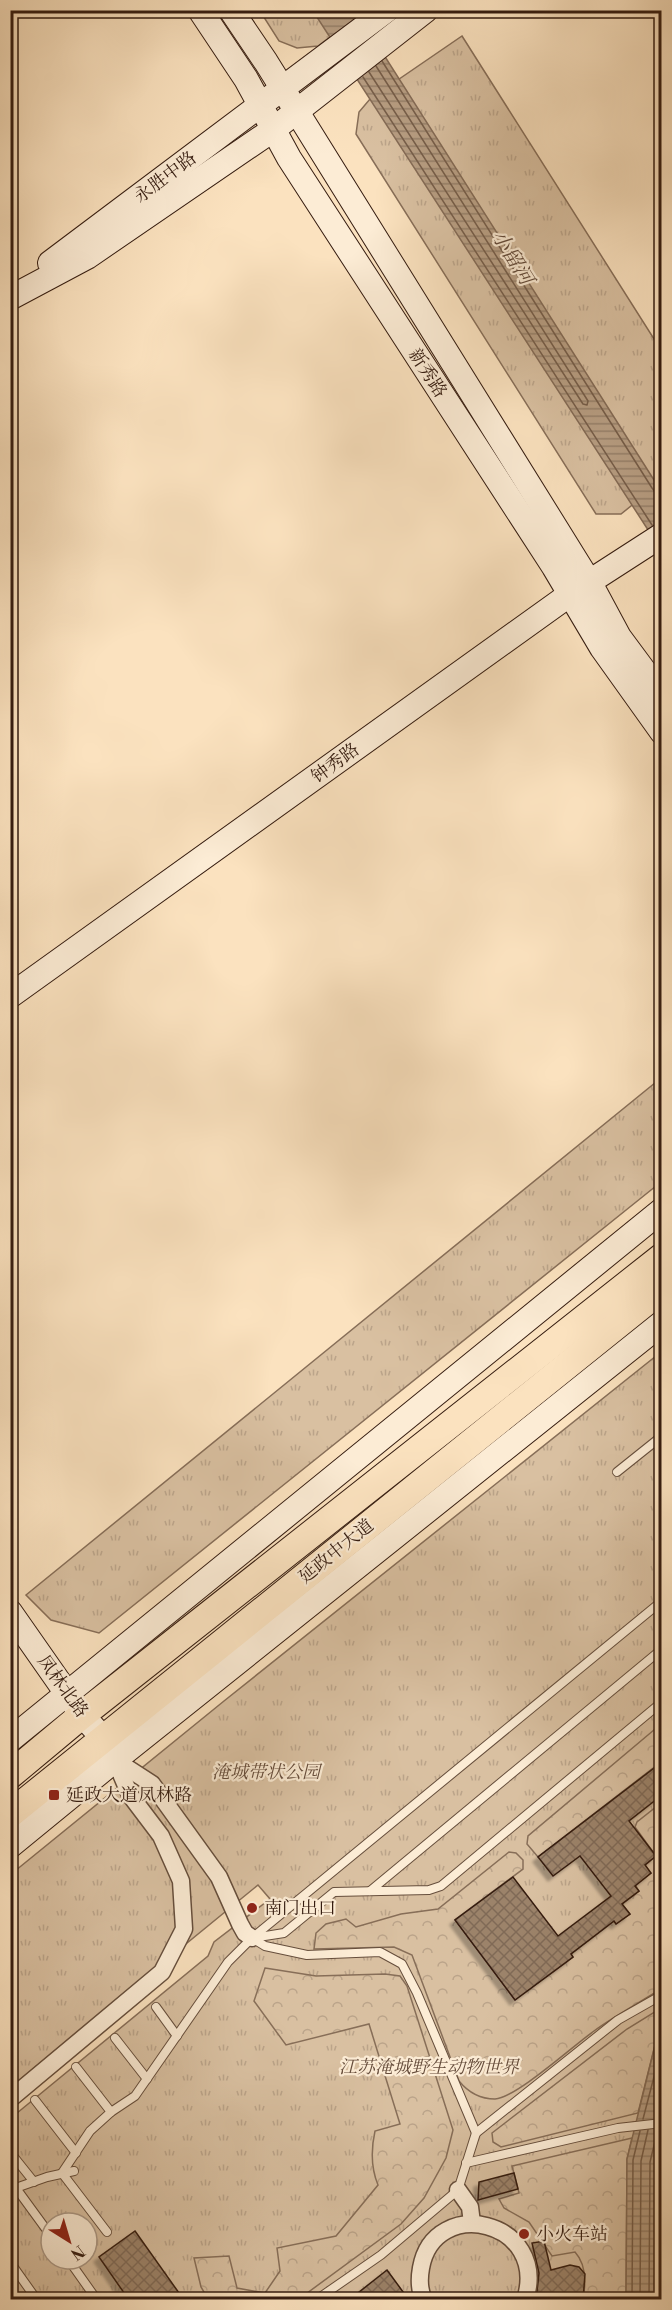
<svg xmlns="http://www.w3.org/2000/svg" width="672" height="2310" font-family="'Libre Bodoni','Noto Serif SC',serif">
  <style>
    .grass { fill: url(#grass-tufts); stroke: #876e58; stroke-width: 1.5; fill-rule: evenodd }
    .forest { fill: url(#forest-crowns); stroke: #876e58; stroke-width: 1.5 }
    .water { fill: url(#water-rules); stroke: #846b56; stroke-width: 1.5 }
    .lines { fill: none; stroke-linecap: round; stroke-linejoin: round }
    .shore { stroke: #765e4a; stroke-width: 1.5 }
    .building { fill: url(#building-cross-hatch); stroke: #351c10; stroke-width: 1.5; filter: url(#shadow) }
    .lane-casing { stroke: #664e3c; stroke-width: 10 }
    .street-casing { stroke: #664e3c; stroke-width: 19 }
    .secondary-casing { stroke: #351c10; stroke-width: 26 }
    .primary-casing { stroke: #351c10; stroke-width: 29 }
    .lane { stroke: #fcecd5; stroke-width: 8 }
    .street { stroke: #fcecd5; stroke-width: 16 }
    .secondary { stroke: #fcecd5; stroke-width: 24 }
    .primary { stroke: #fbe2bf; stroke-width: 27 }
    .poi-dot { fill: #8f2418; stroke: #fcecd5; stroke-width: 2 }
    .labels { text-anchor: middle; stroke-width: 4.5; stroke-linejoin: round; paint-order: stroke }
    .street-label { font-size: 18px; fill: #351c10; stroke: #fcecd5 }
    .park-label { font-size: 18px; font-style: italic; fill: #664d3c; stroke: #fcecd5 }
    .poi-label { font-size: 18px; fill: #351c10; stroke: #fcecd5; text-anchor: start }
    .water-label { font-size: 20px; font-style: italic; fill: #634a39; stroke: #fcecd5 }
  </style>
  <defs>
    <pattern id="grass-tufts" width="24" height="20" patternUnits="userSpaceOnUse" patternTransform="scale(1.5)"><rect width="24" height="20" fill="#d9c0a1"/><path d="M3 7l-1-3M5 7V3M7 7l1-3M15 17l-1-3M17 17v-4M19 17l1-3" fill="none" stroke="#bba48a"/></pattern>
    <pattern id="forest-crowns" width="20" height="18" patternUnits="userSpaceOnUse" patternTransform="scale(1.5)"><rect width="20" height="18" fill="#d9c0a1"/><path d="M2 6a3 3 0 1 1 6 0M12 15a3 3 0 1 1 6 0" fill="none" stroke="#bba48a"/></pattern>
    <pattern id="water-rules" width="6" height="5" patternUnits="userSpaceOnUse" patternTransform="scale(1.5)"><rect width="6" height="5" fill="#b89f84"/><path d="M0 2.5h6" fill="none" stroke="#96816b"/></pattern>
    <pattern id="building-cross-hatch" width="8" height="8" patternUnits="userSpaceOnUse" patternTransform="scale(1.5)"><rect width="8" height="8" fill="#9c836b"/><path d="M0 0l8 8M0 8l8-8" fill="none" stroke="#806a57"/></pattern>
    <filter id="shadow"><feDropShadow dx="-5" dy="5" stdDeviation="1.5" flood-color="#0004"/></filter>
  </defs>
  <rect width="100%" height="100%" fill="#fbe2bf"/>
  <filter id="stains"><feTurbulence type="fractalNoise" baseFrequency=".00333" numOctaves="4"/><feColorMatrix values="0 0 0 0 .2 0 0 0 0 .09 0 0 0 0 .02 0 0 0 .5 -.17"/></filter>
  <radialGradient id="worn" r=".72"><stop offset=".6" stop-color="#630" stop-opacity="0"/><stop offset="1" stop-color="#630" stop-opacity=".3"/></radialGradient>
  <!-- grass -->
  <g class="grass">
    <path d="M260,11H364L318,46L297,48L279,41Z"/>
    <path d="M462,36L661,350V482L621,514H596L356,134L359,112L370,99Z"/>
    <path d="M661,1078V1182L99,1633L51,1620L26,1595Z"/>
    <path d="M661,1352V2299H11V2118L208,1956L214,1942L270,1899L258,1885L11,2087L10,1875L224,1701ZM51,2223H87V2259H51Z"/>
  </g>
  <!-- forest -->
  <g class="forest">
    <path d="M661,1724V1762L538,1857L527,1844L528,1836Z"/>
    <path d="M661,1803V1989C639,2003 616,2015 594,2031C574,2045 516,2098 495,2099C479,2099 468,2092 459,2081L412,1955L394,1947L314,1949L316,1933L326,1924L346,1919L356,1927L401,1914L438,1909L509,1852L516,1853L523,1860V1869L455,1920L515,2000L573,1957L571,1954L614,1921L616,1924L630,1914L622,1904L639,1891L635,1885L651,1873L645,1865L656,1856L635,1827L637,1822Z"/>
    <path d="M265,1968L316,1976L385,1974L400,1976L407,1986L453,2130L446,2158L424,2198L401,2224L299,2299H208L201,2287L194,2258L229,2256L237,2288L265,2293L280,2271L277,2248L336,2236L378,2185C371,2168 371,2149 375,2131L400,2124L369,2024L286,2045L254,2001Z"/>
    <path d="M661,2008V2021L638,2113L501,2147L493,2142L492,2133L627,2029Z"/>
    <path d="M632,2138L627,2159L626,2299H583C586,2283 587,2265 575,2252L552,2256L529,2222L504,2208L499,2199L519,2193L512,2166Z"/>
  </g>
  <!-- water -->
  <g class="water">
    <path d="M313,11H356L661,491V550Z"/>
    <path d="M661,2021L660,2299L626,2300L627,2159Z"/>
  </g>
  <g class="lines">
    <!-- shore -->
    <g class="shore">
      <path d="M382,61L652,488L656,493L662,494"/>
      <path d="M369,72L583,404L587,405L588,401L376,66"/>
      <path d="M363,77L652,525"/>
      <path d="M643,2119L662,2046"/>
      <path d="M632,2300L633,2160L640,2131"/>
      <path d="M640,2300L641,2161L648,2130"/>
      <path d="M649,2300L650,2162L658,2129"/>
    </g>
  </g>
  <!-- building -->
  <g class="building">
    <path d="M662,1762V1795L629,1821L656,1856L645,1865L651,1873L635,1886L639,1891L622,1904L630,1914L616,1924L614,1921L571,1954L573,1957L515,2000L455,1920L513,1877L558,1936L611,1896L580,1856L553,1876L538,1857Z"/>
    <path d="M514,2173L518,2189L478,2200L479,2182Z"/>
    <path d="M135,2231L184,2300H129L99,2257Z"/>
    <path d="M544,2241L551,2270L570,2265L579,2267L585,2274L583,2300H536L539,2273L532,2243Z"/>
    <path d="M387,2270L409,2300H349Z"/>
  </g>
  <g class="lines">
    <!-- lane casing -->
    <g class="lane-casing">
      <g id="lane">
        <path d="M617,1472L662,1436"/>
        <path d="M370,1891L662,1649"/>
        <path d="M252,1938L284,1933L334,1892L429,1890L441,1886L662,1702"/>
        <path d="M252,1938L265,1946L307,1955L380,1952L402,1964L417,1993L476,2133"/>
        <path d="M156,2007L177,2036"/>
        <path d="M115,2038L147,2079"/>
        <path d="M76,2067L111,2112"/>
        <path d="M35,2100L76,2153"/>
        <path d="M10,2152L34,2182"/>
        <path d="M466,2163L618,2128L662,2123"/>
        <path d="M16,2188L51,2236"/>
        <path d="M10,2190L47,2177L74,2171"/>
        <path d="M107,2232L62,2173L90,2131L111,2112L135,2096L228,1962L252,1938L662,1601"/>
        <path d="M68,2259L97,2300"/>
        <path d="M10,2262L37,2300"/>
        <path d="M316,2300L381,2255L458,2190L476,2133L618,2020L662,1995"/>
      </g>
    </g>
    <!-- street casing -->
    <g class="street-casing">
      <g id="street">
        <path d="M115,1760L152,1784L219,1877L240,1924L245,1933L252,1938"/>
        <path d="M10,2099L162,1972L184,1929L181,1881L161,1836L130,1795L115,1760"/>
        <path d="M458,2190L470,2207L472,2223"/>
        <path d="M424,2300C419,2290 419,2279 421,2268C434,2194 550,2220 525,2300"/>
      </g>
    </g>
    <!-- secondary casing -->
    <g class="secondary-casing">
      <g id="secondary">
        <path d="M200,10L246,79L289,158L554,567L602,648L662,732"/>
        <path d="M231,10L266,62L590,583L619,637L662,695"/>
        <path d="M50,263L387,10"/>
        <path d="M10,298L87,257L274,129L426,10"/>
        <path d="M10,996L569,595L662,535"/>
        <path d="M10,1612L82,1715L103,1738L112,1754"/>
        <path d="M10,1740L662,1210"/>
        <path d="M10,1846L115,1760L662,1323"/>
      </g>
    </g>
    <!-- primary casing -->
    <g class="primary-casing">
      <g id="primary">
        <path d="M10,1775L82,1715L662,1257"/>
        <path d="M10,1814L662,1289"/>
      </g>
    </g>
    <!-- lane -->
    <use href="#lane" class="lane"/>
    <!-- street -->
    <use href="#street" class="street"/>
    <!-- secondary -->
    <use href="#secondary" class="secondary"/>
    <!-- primary -->
    <use href="#primary" class="primary"/>
  </g>
  <!-- markers -->
  <g class="poi-dot">
    <rect x="48" y="1789" width="12" height="12" rx="3"/>
    <circle cx="252" cy="1908" r="6"/>
    <circle cx="524" cy="2234" r="6"/>
  </g>
  <g class="labels">
    <!-- street labels -->
    <g class="street-label">
      <text transform="translate(165 177) rotate(-37)" y="6">永胜中路</text>
      <text transform="translate(428 373) rotate(57)" y="6">新秀路</text>
      <text transform="translate(335 763) rotate(-36)" y="6">钟秀路</text>
      <text transform="translate(336 1551) rotate(-39)" y="6">延政中大道</text>
      <text transform="translate(63 1686) rotate(54)" y="6">凤林北路</text>
    </g>
    <!-- park labels -->
    <g class="park-label">
      <text x="266" y="1778">淹城带状公园</text>
      <text x="429" y="2073">江苏淹城野生动物世界</text>
    </g>
    <!-- poi labels -->
    <g class="poi-label">
      <text x="66" y="1801">延政大道凤林路</text>
      <text x="264" y="1914">南门出口</text>
      <text x="536" y="2240">小火车站</text>
    </g>
    <!-- water labels -->
    <g class="water-label">
      <text transform="translate(513 257) rotate(58)" y="7">小留河</text>
    </g>
  </g>
  <!-- margin -->
  <rect width="672" height="2310" fill="none" stroke="#fbe2bf" stroke-width="36"/>
  <rect x="12" y="12" width="648" height="2286" fill="none" stroke="#351c10" stroke-width="3"/>
  <rect x="18" y="18" width="636" height="2274" fill="none" stroke="#351c10" stroke-width="1.5"/>
  <!-- north arrow -->
  <g transform="translate(69 2241) rotate(143)"><circle r="28" fill="#fcecd5" stroke="#ac9986" stroke-width="1.5"/>
  <path d="M0-4.5L10 22L0 15L-10 22Z" fill="#8f2418"/>
  <text y="-9" font-size="16" font-weight="bold" text-anchor="middle" fill="#351c10">N</text>
  </g>
  <rect width="100%" height="100%" filter="url(#stains)"/>
  <rect width="100%" height="100%" fill="url(#worn)"/>
</svg>
